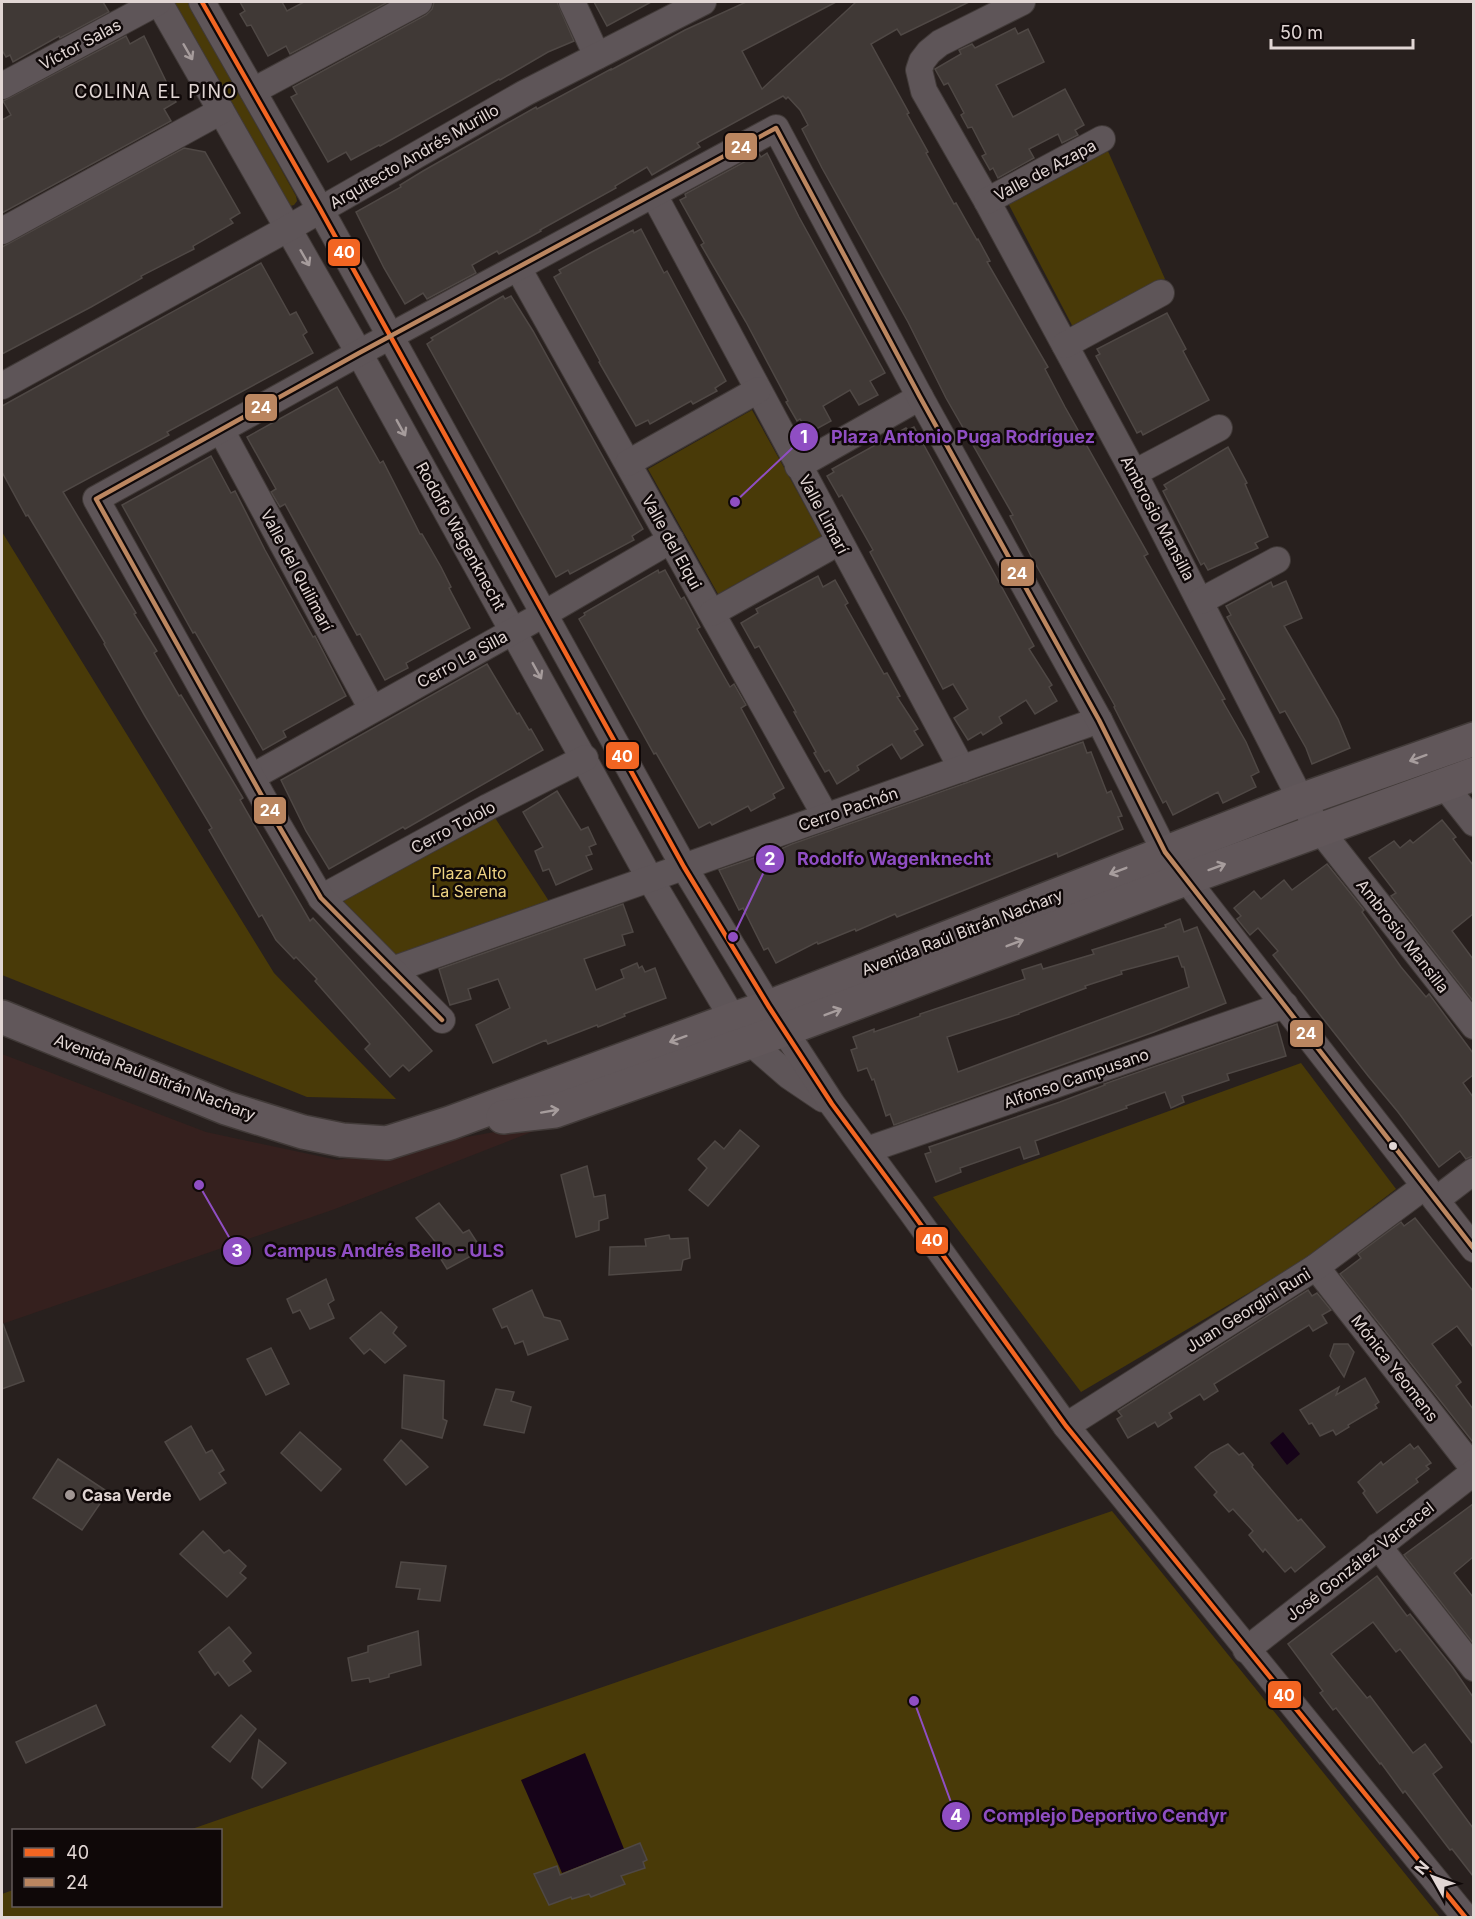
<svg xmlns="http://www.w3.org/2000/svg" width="1475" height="1919" font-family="Inter,sans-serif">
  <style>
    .built { fill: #35201e }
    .green { fill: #493a08 }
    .water { fill: #160319 }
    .building { fill: #403936; stroke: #4f4845; stroke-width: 1.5; fill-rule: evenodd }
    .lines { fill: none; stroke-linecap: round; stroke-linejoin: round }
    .minor-casing { stroke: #413a38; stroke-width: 28 }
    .major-casing { stroke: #413a38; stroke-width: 36 }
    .minor { stroke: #5e5558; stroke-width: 26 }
    .major { stroke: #61575a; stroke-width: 33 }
    .bus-1-casing { stroke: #0f0808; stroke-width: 9 }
    .bus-2-casing { stroke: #0f0808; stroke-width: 9 }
    .bus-1 { stroke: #f26522; stroke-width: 4.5 }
    .bus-2 { stroke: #bb8660; stroke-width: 4.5 }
    .oneway { stroke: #a69c9c }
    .oneway2 { stroke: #a79d9d }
    .bus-dot { fill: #e1d6d4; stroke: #0f0808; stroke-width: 2 }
    .poi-dot { fill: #a09694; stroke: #0f0808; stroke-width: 2 }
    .labels { text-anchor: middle; stroke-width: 5; stroke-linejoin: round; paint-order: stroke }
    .street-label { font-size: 16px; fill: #e1d6d4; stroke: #0f0808 }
    .park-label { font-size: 16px; fill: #eed383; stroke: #0f0808 }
    .poi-label { font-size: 16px; font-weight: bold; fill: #e1d6d4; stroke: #0f0808; text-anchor: start }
    .neighbourhood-label { font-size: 18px; letter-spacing: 1.5px; fill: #e1d6d4; stroke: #0f0808 }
    .leader { fill: none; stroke: #8f4ec3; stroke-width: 2 }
    .callout-dot { fill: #8f4ec3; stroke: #0f0808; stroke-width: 2 }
    .mark-label { font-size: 18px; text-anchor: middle; font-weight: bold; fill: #fff }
    .callout-label { font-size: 18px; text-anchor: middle; font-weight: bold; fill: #8f4ec3; stroke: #0f0808; stroke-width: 5; stroke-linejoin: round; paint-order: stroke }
    .line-badge { stroke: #0f0808; stroke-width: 2 }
    .badge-label { font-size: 16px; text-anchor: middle; font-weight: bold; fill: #fff }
  </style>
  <rect width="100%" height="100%" fill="#28201e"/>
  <!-- built -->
  <path class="built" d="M2,1054L206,1132L337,1160L562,1120L335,1209L2,1324Z"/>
  <!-- green -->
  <g class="green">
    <path d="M174,2H188L296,196L297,201L294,205L290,206L285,202Z"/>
    <path d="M1107,149L1165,279L1074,329L1008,203Z"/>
    <path d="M752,410L822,536L718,594L648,469Z"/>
    <path d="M2,532L274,973L396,1099L307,1097L2,975Z"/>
    <path d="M488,807L556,912L392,970L321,898Z"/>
    <path d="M1301,1063L1396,1189L1298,1264L1081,1392L933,1197Z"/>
    <path d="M1112,1511L1440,1917L2,1918V1894L13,1890L14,1906H220V1830H189Z"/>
  </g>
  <!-- water -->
  <g class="water">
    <path d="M1283,1432L1300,1454L1287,1465L1270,1443Z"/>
    <path d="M585,1753L624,1849L562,1873L521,1780Z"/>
  </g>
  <!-- building -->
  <g class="building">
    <path d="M2,2H103L109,12L60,38L59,36L13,62L10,55L6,57L2,50Z"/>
    <path d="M240,2H282L287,11L304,2H388L290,54L286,46L268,56L251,25L247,26L240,14L245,11Z"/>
    <path d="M434,2H557L574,41L548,52L500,80L499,79L380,146L379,145L351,160L346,152L328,162L291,97L297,94L293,87L426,15L432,9Z"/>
    <path d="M594,2H651L607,26Z"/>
    <path d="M746,2H836L742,51L762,89L856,2H969L901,35L897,29L871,44L909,113L907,114L928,152L926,153L954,204L956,203L977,240L978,239L990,261L987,262L1048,367L1045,369L1065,407L1148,554L1144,556L1225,699L1222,700L1246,742L1259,772L1251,776L1256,787L1223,803L1218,792L1173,815L1166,801L1163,803L1114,707L1115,706L1031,556L1010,516L1013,515L946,398L908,322L822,168L802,129L808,125L800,110L788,97L786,99L783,96L697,143L700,147L652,175L647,167L615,186L616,188L540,230L541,231L499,254L497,251L472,265L476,273L427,299L423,293L405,304L384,268L356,212L401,187L400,185L423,171L536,107L537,109L611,69V70L685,30Z"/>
    <path d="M1015,28L1018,34L1028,29L1044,62L996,85L1013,117L1065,89L1084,125L1075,130L1078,135L1062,143L1058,134L1029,149L1034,158L998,178L993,168L990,170L982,156L986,154L972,127L968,128L961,115L964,113L948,83L944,85L935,69L961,54L959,50L972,44L975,48Z"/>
    <path d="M126,36L130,44L144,36L176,102L164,109L171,121L2,213V120L11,115L3,101Z"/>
    <path d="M184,148L205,152L240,213L230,219L233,223L193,246L194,249L141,276L142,278L91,307L2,354V247Z"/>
    <path d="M767,153L799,217L885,373L870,381L878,395L859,405L850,390L823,406L831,421L809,433L800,419L797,421L786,402L788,401L746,322L701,245L704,243L680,200L686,197L685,194L759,154L761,157Z"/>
    <path d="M641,229L664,273L667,271L726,381L715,388L717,391L693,404L691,401L650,424L648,420L636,426L599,362L600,361L554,277L561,273L559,270L588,254L633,230L634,233Z"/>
    <path d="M261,263L290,315L296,312L307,332L303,335L313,353L167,432L169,435L63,492L136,613L134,614L157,651L154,653L179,696L181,695L243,798L240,800L310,921L313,918L432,1051L409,1071L403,1065L390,1077L365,1049L370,1044L315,981L317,979L296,957L294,959L276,940L262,915L259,917L209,830L212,828L145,716L104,644L105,643L28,515L26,516L2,472V406Z"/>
    <path d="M503,296L505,299L511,296L533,331L643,529L632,536L634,540L570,574L568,570L556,577L427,344L433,340L431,338Z"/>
    <path d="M1167,313L1186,349L1183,351L1209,400L1143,435L1141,431L1137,433L1120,401L1096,356L1100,354L1097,349Z"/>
    <path d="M337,387L380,463L383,461L420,534H422L441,567L451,587L449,588L470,628L406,663L408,668L385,680L360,634L357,635L285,504L280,507L271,492L276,489L247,437Z"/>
    <path d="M914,427L1034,646L1029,649L1052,685L1049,687L1057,701L1035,714L1026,700L999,717L1002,723L983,735L981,732L968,740L954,718L968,709L953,684L943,689L870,552L873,550L842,495L839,497L827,476L834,472L832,469L906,428L908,430Z"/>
    <path d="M1228,447L1247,483L1245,484L1268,537L1255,543L1258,548L1208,570L1204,563L1201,565L1163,491L1167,489L1164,485Z"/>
    <path d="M211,456L231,493L235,491L265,550L313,637L315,636L346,696L283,731L286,737L263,750L195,632L193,633L122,505Z"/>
    <path d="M658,570L659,573L665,570L681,599L684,597L700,627L697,629L730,687L734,684L746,705L741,708L784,788L773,794L775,798L751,811L748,806L712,825L710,822L699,828L656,753L654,754L579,619L585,615L584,613Z"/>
    <path d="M818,576L823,587L835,580L848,603L845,605L884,674L887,673L900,696L897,697L918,729L914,731L923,745L901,759L892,744L857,766L859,770L837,784L829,770L825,772L814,753L816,752L794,712H796L759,646L755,648L741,623L758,613L756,609Z"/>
    <path d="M1286,581L1302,618L1284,626L1338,719L1350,748L1312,764L1306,748L1285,711L1280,713L1227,617L1231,615L1226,606L1271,582L1273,587Z"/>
    <path d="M487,664L517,714L519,713L529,730L531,729L543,750L405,829L403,827L329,869L306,831L281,780Z"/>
    <path d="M1083,742L1087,753L1091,752L1107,793L1111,791L1122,816L1118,817L1123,829L1058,857L1057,853L897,917L895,914L856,931L855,929L818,944L817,942L776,963L768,948L764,950L743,908L739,910L719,870L757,857L758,859L792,844Z"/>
    <path d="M557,791L581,830L588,827L596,844L589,847L592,854L586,856L592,869L556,885L549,869L543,871L535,851L543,847L523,812Z"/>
    <path d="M1442,820L1456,837L1453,839L1473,865V914L1452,931L1473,959V1001L1391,896L1396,893L1369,858L1394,841L1400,848L1410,840L1413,843Z"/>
    <path d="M1327,864L1364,910L1362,912L1401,967L1426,997L1429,994L1473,1053V1075L1463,1083L1473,1097V1156L1466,1159L1460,1151L1439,1167L1398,1112L1369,1077L1273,955L1278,951L1258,928L1250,935L1237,919L1241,916L1234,908L1254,891L1261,899L1284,880L1292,890Z"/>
    <path d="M623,904L633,932L622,935L625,945L584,959L596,990L624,978L621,970L637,963L639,968L642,966L645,972L655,968L666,998L624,1014L625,1016L598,1027L597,1025L548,1044L546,1040L493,1063L476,1025L510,1008L498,979L468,989L471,999L450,1005L439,969Z"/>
    <path d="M1180,919L1184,932L1197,927L1226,1003L1154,1032L894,1125L890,1114L886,1116L874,1079L872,1080L867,1068L858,1071L851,1050L857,1048L853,1037L874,1029V1032L920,1016V1014L1025,979L1022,970L1041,964L1043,969L1094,954L1092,950L1166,927L1165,925ZM1178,956L1182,967H1184L1189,987L958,1072L947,1037L1019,1014V1013L1086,988L1085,986L1122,974L1121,971Z"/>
    <path d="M1277,1024L1286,1056L1227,1074L1229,1080L1182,1096L1184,1102L1171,1108L1165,1092L1126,1106L1127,1108L1035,1141L1039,1154L1024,1159L1020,1147L960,1168L961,1172L936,1182L925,1154L931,1152L929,1147L1060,1102L1105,1085L1104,1084Z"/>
    <path d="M740,1130L759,1146L708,1206L689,1190L707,1168L698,1159L715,1141L724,1149Z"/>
    <path d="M587,1166L594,1197L605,1195L608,1218L599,1221V1230L576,1237L561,1175Z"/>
    <path d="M439,1203L463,1233L469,1230L482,1250L447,1269L434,1248L438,1245L416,1218Z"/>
    <path d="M1415,1218L1473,1291V1347L1457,1326L1432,1344L1461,1382L1456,1386L1473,1409V1442L1340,1274L1361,1258L1358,1254L1401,1222L1404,1226Z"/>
    <path d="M669,1235L670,1239L688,1238L690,1258L683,1260L681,1270L609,1275L610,1247L646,1246L645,1239Z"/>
    <path d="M326,1279L334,1300L328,1304L334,1318L310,1329L300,1310L293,1313L287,1299Z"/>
    <path d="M532,1290L544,1317L560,1321L568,1339L528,1355L523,1341L515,1344L507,1326L502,1328L493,1309Z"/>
    <path d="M1308,1290L1312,1296L1317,1293L1331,1310L1322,1315L1327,1323L1313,1331L1309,1325L1214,1384L1218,1391L1204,1400L1200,1394L1169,1413L1172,1418L1158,1427L1155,1422L1128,1438L1117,1419L1122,1416L1118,1411Z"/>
    <path d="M381,1312L397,1327L393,1333L406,1346L385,1363L370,1349L364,1354L350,1338Z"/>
    <path d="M2,1324H3L24,1381L2,1389Z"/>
    <path d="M1334,1344H1348L1354,1352L1344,1377L1330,1356Z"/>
    <path d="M271,1348L289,1384L266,1395L247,1359Z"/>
    <path d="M404,1375L444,1381L443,1419L447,1421L442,1438L402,1428Z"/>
    <path d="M1365,1378L1379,1402L1375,1405L1377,1408L1348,1425L1349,1427L1336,1435L1333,1430L1320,1436L1312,1423L1309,1424L1300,1410L1339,1387L1336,1395Z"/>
    <path d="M496,1389L514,1392L511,1401L531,1407L524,1433L484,1425Z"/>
    <path d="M191,1426L206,1453L212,1450L224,1470L219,1473L226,1483L200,1500L165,1442Z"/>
    <path d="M300,1432L341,1469L321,1491L281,1453Z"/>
    <path d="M401,1440L428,1467L406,1485L384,1460Z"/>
    <path d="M1228,1444L1239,1455L1243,1453L1253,1465L1252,1467L1298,1521L1301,1519L1325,1547L1295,1572L1291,1567L1285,1572L1265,1549L1263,1552L1249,1535L1253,1531L1233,1509L1229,1512L1214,1495L1217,1492L1195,1467L1211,1453Z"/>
    <path d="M1410,1444L1414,1449L1418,1446L1431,1463L1426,1466L1429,1469L1416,1479L1418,1482L1377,1513L1363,1493L1365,1491L1358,1482L1381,1462L1383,1465Z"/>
    <path d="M58,1459L108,1492L82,1530L33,1498Z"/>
    <path d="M1473,1504V1557L1454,1573L1473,1597V1643L1404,1555Z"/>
    <path d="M203,1531L224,1553L229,1550L246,1566L240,1573L246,1578L227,1597L180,1554Z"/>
    <path d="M401,1562L446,1566L440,1601L418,1599L420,1589L396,1587Z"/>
    <path d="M1377,1576L1407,1616L1410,1614L1453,1668L1473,1697V1744L1400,1649L1396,1652L1373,1622L1331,1654L1367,1698L1370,1696L1413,1753L1425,1744L1442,1767L1433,1774L1473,1828V1876L1452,1849L1450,1850L1405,1791L1403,1793L1381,1763L1380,1764L1336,1708L1333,1710L1320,1693L1323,1691L1288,1644Z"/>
    <path d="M229,1627L251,1653L243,1661L251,1671L229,1686L218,1672L215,1675L199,1652Z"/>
    <path d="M418,1631L421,1665L389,1674V1677L370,1682L369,1678L352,1681L348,1658L368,1652V1646Z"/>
    <path d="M96,1705L105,1725L26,1763L16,1742Z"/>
    <path d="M241,1715L256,1729L230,1762L212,1747Z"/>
    <path d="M259,1740L286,1763L262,1788L252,1778Z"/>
    <path d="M640,1843L647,1860L643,1862L645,1868L621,1876L625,1884L591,1897L589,1894L572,1899L571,1897L549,1905L534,1874L557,1866L560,1875Z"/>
  </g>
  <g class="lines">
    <!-- minor casing -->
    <g class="minor-casing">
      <g id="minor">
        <path d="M159,2L359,353L650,879L733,1019L750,1042L789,1076L823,1099"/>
        <path d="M202,2L320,209L684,867L769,1007L832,1104L911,1211L1066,1426L1466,1918"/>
        <path d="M572,2L597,56"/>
        <path d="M1022,2L940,43L929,52L922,61L919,70L924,91L987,201L1134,473L1301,800L1320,830L1474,1026"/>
        <path d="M2,86L158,2"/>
        <path d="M253,91L419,2"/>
        <path d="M654,195L962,769"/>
        <path d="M987,201L1102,139"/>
        <path d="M2,231L221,111"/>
        <path d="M518,268L826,817"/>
        <path d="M1065,345L1161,293"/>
        <path d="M2,386L287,229L525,93L703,2"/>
        <path d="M221,430L372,709"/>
        <path d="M628,463L758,390"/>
        <path d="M798,466L920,397"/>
        <path d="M1134,473L1219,428"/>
        <path d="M1201,601L1277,560"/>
        <path d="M712,613L839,542"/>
        <path d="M252,777L544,614L671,540"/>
        <path d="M1444,785L1474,823"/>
        <path d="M321,898L488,807L585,758"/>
        <path d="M392,970L1099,720"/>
        <path d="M442,1020L321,898L277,823L96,499L359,353L776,128L920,397L1099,720L1165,852L1474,1249"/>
        <path d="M867,1150L1285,1005"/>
        <path d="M1436,1200L1474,1171"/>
        <path d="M1316,1267L1474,1469"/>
        <path d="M1066,1426L1316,1267L1425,1186"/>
        <path d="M1378,1546L1474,1668"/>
        <path d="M1246,1650L1474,1472"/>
      </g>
    </g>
    <!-- major casing -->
    <g class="major-casing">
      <g id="major">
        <path d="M2,1017L226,1108L303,1132L342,1140L387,1143L450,1123L733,1019L769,1007L1301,800L1474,739"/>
        <path d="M503,1117L555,1111L784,1030L1185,879L1474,774"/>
      </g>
    </g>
    <!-- minor -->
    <use href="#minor" class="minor"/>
    <!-- major -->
    <use href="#major" class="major"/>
    <!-- bus-1 casing -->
    <g class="bus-1-casing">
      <path id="bus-1" d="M202,2L320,209L684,867L769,1007L832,1104L911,1211L1066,1426L1466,1918"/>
    </g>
    <!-- bus-2 casing -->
    <g class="bus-2-casing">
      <path id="bus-2" d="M442,1020L321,898L277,823L96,499L359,353L776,128L920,397L1099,720L1165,852L1474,1249"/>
    </g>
    <!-- bus-1 -->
    <use href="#bus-1" class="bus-1"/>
    <!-- bus-2 -->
    <use href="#bus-2" class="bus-2"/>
  </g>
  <!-- one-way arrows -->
  <defs><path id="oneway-shaft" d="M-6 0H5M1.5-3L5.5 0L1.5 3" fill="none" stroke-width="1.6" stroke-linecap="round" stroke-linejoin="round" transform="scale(1.5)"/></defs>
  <g class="oneway">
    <use href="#oneway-shaft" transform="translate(188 52) rotate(60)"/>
    <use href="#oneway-shaft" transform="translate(305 258) rotate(60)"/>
    <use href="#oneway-shaft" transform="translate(401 428) rotate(61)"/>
    <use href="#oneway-shaft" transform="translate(537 671) rotate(61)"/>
  </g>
  <g class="oneway2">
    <use href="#oneway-shaft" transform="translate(1418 758) rotate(160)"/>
    <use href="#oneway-shaft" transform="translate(1217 867) rotate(-20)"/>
    <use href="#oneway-shaft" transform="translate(1118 871) rotate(159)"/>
    <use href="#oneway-shaft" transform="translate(1015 943) rotate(-21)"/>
    <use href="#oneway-shaft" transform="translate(833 1012) rotate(-21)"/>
    <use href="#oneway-shaft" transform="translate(678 1039) rotate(160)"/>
    <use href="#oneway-shaft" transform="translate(550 1111) rotate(-10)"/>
  </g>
  <!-- markers -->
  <circle class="bus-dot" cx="1393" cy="1146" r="5"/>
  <circle class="poi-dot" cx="70" cy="1495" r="6"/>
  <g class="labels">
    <!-- street labels -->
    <g class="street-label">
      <text transform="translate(80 44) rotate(-28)" y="6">Víctor Salas</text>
      <text transform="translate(414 156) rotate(-30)" y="6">Arquitecto Andrés Murillo</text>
      <text transform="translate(1045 170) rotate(-28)" y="6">Valle de Azapa</text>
      <text transform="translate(824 514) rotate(62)" y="6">Valle Limarí</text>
      <text transform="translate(1158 518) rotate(62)" y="6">Ambrosio Mansilla</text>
      <text transform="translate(461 536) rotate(61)" y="6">Rodolfo Wagenknecht</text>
      <text transform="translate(672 542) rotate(61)" y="6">Valle del Elqui</text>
      <text transform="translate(297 570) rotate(62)" y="6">Valle del Quilimarí</text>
      <text transform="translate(462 659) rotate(-29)" y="6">Cerro La Silla</text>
      <text transform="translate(848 809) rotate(-19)" y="6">Cerro Pachón</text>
      <text transform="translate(453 827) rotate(-28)" y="6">Cerro Tololo</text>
      <text transform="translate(962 932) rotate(-21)" y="6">Avenida Raúl Bitrán Nachary</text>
      <text transform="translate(1403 936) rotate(52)" y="6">Ambrosio Mansilla</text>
      <text transform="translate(155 1077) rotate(21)" y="6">Avenida Raúl Bitrán Nachary</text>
      <text transform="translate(1076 1078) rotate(-19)" y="6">Alfonso Campusano</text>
      <text transform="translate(1248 1310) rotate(-32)" y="6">Juan Georgini Runi</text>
      <text transform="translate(1395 1368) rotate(52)" y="6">Mónica Yeomens</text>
      <text transform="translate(1360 1561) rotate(-38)" y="6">José González Varcacel</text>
    </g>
    <!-- park labels -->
    <g class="park-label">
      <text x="469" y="879">Plaza Alto<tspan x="469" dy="18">La Serena</tspan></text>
    </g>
    <!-- poi labels -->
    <g class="poi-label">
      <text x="82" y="1501">Casa Verde</text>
    </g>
    <!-- neighbourhood labels -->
    <g class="neighbourhood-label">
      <text x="156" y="98">COLINA EL PINO</text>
    </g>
  </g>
  <!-- callouts -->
  <path class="leader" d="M735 502L804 437M733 937L770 859M199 1185L237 1251M914 1701L956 1816"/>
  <g class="callout-dot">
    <circle cx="735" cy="502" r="6"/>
    <circle cx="733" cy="937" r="6"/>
    <circle cx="199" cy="1185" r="6"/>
    <circle cx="914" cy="1701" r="6"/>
    <circle cx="804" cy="437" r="15"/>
    <circle cx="770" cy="859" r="15"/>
    <circle cx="237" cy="1251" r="15"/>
    <circle cx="956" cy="1816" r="15"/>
  </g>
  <g class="mark-label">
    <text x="804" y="443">1</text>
    <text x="770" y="865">2</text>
    <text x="237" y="1257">3</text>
    <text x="956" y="1822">4</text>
  </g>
  <g class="callout-label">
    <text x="963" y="443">Plaza Antonio Puga Rodríguez</text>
    <text x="894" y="865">Rodolfo Wagenknecht</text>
    <text x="384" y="1257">Campus Andrés Bello - ULS</text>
    <text x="1105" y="1822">Complejo Deportivo Cendyr</text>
  </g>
  <g class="line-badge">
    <rect x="724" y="132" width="34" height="29" rx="6" fill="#bb8660"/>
    <rect x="327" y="238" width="34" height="29" rx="6" fill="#f26522"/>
    <rect x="244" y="393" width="34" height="29" rx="6" fill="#bb8660"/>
    <rect x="1000" y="558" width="35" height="29" rx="6" fill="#bb8660"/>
    <rect x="605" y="741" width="35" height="29" rx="6" fill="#f26522"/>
    <rect x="253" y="796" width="34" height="29" rx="6" fill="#bb8660"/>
    <rect x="1289" y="1019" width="35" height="29" rx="6" fill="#bb8660"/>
    <rect x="915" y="1226" width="34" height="29" rx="6" fill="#f26522"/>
    <rect x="1267" y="1680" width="35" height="29" rx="6" fill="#f26522"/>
  </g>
  <g class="badge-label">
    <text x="741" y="153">24</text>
    <text x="344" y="258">40</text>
    <text x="261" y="413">24</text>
    <text x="1017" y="579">24</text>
    <text x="622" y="762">40</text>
    <text x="270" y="816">24</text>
    <text x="1306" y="1039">24</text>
    <text x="932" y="1246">40</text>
    <text x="1284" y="1701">40</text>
  </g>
  <!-- border -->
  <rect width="1475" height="1919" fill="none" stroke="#e1d6d4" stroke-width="6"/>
  <!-- legend -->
  <rect x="12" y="1829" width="210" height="78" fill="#0f0808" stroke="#635a5a" stroke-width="1.5"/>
  <rect x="24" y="1848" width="30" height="9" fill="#f26522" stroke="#635a5a" stroke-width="1.5"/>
  <text x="66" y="1859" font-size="18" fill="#e1d6d4">40</text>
  <rect x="24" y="1878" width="30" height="9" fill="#bb8660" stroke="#635a5a" stroke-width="1.5"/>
  <text x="66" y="1889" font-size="18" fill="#e1d6d4">24</text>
  <!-- north arrow -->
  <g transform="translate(1433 1877) rotate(310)" stroke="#0f0808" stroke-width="4.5" paint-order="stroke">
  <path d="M0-4.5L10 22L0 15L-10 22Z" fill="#e1d6d4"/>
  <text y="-9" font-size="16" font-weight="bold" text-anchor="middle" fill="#e1d6d4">N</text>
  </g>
  <!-- scale -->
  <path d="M1271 39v9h142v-9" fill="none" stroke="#e1d6d4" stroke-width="3"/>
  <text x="1280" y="39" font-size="18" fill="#e1d6d4" stroke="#0f0808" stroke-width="4.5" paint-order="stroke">50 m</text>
</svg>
